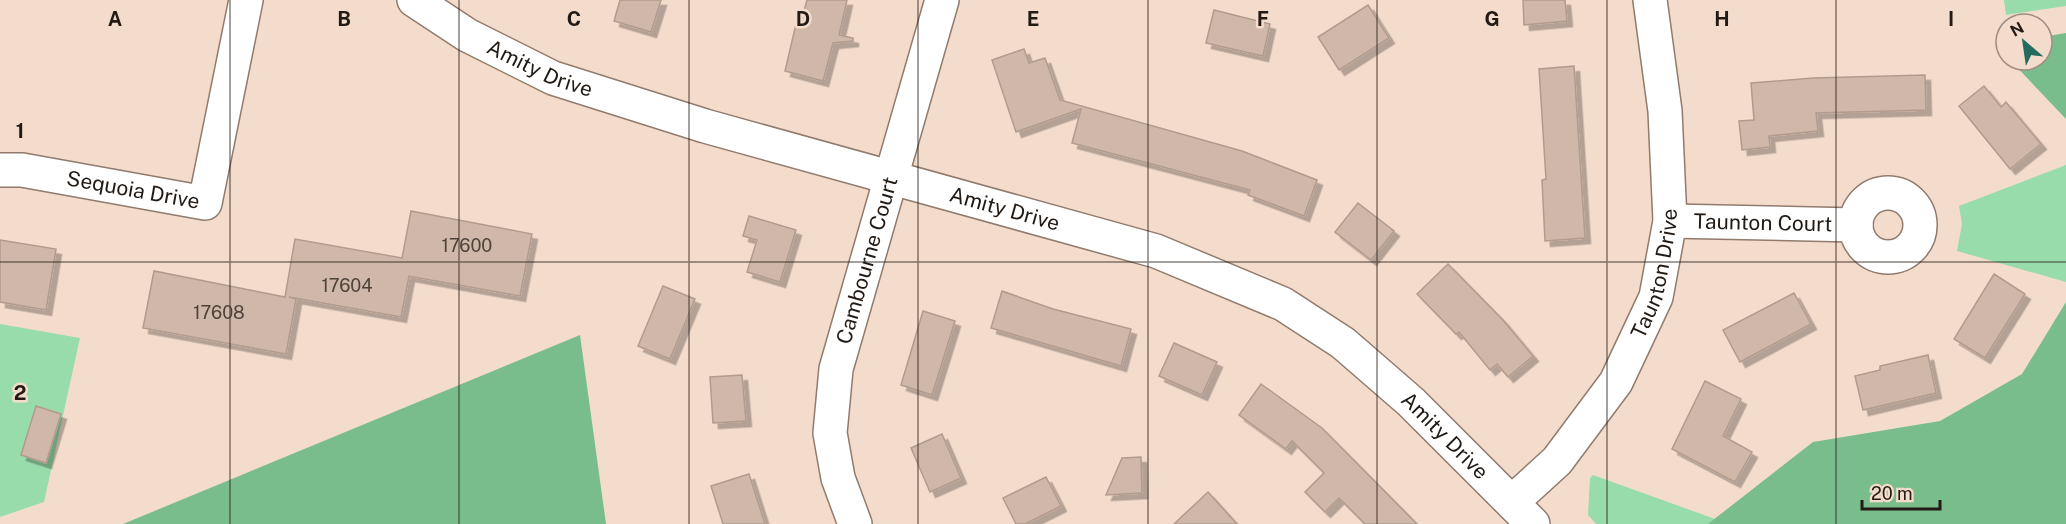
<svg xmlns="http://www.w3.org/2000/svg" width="2066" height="524" font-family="'Public Sans',sans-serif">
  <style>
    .green { fill: #99dcab }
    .forest { fill: #79bd8c }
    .building { fill: #cfb8a9; stroke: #b19b8d; stroke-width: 1.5; filter: url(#shadow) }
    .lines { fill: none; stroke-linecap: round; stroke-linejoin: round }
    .minor-casing { stroke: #907b6d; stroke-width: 36 }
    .minor { stroke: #fff; stroke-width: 33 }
    .grid { fill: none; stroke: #221a14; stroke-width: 1.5; stroke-opacity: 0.55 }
    .labels { text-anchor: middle; stroke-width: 5; stroke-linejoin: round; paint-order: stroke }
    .number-label { font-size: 18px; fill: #4d4239 }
    .street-label { font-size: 21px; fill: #221a14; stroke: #f4dccd }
    .grid-label { font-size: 20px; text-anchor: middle; font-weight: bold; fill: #221a14; stroke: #f4dccd; stroke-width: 5; stroke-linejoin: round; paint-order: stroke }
  </style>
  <defs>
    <filter id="shadow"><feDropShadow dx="5.5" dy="5.5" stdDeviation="0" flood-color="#0004"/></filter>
  </defs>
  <rect width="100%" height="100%" fill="#f4dccd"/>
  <!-- green -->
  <g class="green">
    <path d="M2004,0H2066V6L2006,15Z"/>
    <path d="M2066,165V282L1957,251L1962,224L1959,206Z"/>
    <path d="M0,324L80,338L44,502L0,517Z"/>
    <path d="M1593,475L1729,524H1596L1588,515L1590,478Z"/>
  </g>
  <!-- forest -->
  <g class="forest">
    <path d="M2066,33V119L2010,60H2042V37Z"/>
    <path d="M2066,302V524H1708L1813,442L1940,421L2022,374Z"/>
    <path d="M580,335L606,524H123Z"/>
  </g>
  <!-- building -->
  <g class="building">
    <path d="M620,0H661L651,32L614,21Z"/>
    <path d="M807,0H847L839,35L853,38V41L833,43L823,81L785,71L796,24L800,25Z"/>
    <path d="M1523,0H1565L1567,21L1524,25Z"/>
    <path d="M1368,5L1389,38L1339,70L1318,37Z"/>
    <path d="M1214,10L1270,24L1263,56L1206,43Z"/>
    <path d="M1024,49L1029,63L1045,58L1060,100L1242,151L1317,180L1304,216L1248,195L1250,190L1072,143L1081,109L1016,132L992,60Z"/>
    <path d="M1574,66L1585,238L1545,241L1542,180L1546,179L1539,69Z"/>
    <path d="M1925,75L1926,110L1816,113L1818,131L1769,136L1770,147L1742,150L1739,121L1754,120L1751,83L1813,78Z"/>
    <path d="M1984,86L2001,107L2006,102L2041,144L2010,169L1959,106Z"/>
    <path d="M1358,203L1394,231L1371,260L1335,232Z"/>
    <path d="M411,211L532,234L520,296L409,276L401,317L289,297L296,299L286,354L143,328L154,271L285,297L295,239L402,258Z"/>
    <path d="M749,216L796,230L780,282L747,272L757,240L743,236Z"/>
    <path d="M0,240L56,249L46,310L0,302Z"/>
    <path d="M1448,264L1503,320L1533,356L1508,377L1497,364L1490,370L1459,332L1456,334L1417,294Z"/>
    <path d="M1994,274L2025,294L1985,358L1954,339Z"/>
    <path d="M663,286L695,299L670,359L638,346Z"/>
    <path d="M1002,291L1053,309L1131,329L1121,366L991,328Z"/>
    <path d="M1794,293L1811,324L1740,362L1723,330Z"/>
    <path d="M923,311L955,321L932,395L901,385Z"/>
    <path d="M1174,343L1217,362L1202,395L1159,376Z"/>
    <path d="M1928,355L1936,393L1863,410L1855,376L1880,370V366Z"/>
    <path d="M742,375L746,421L713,423L710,377Z"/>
    <path d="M1705,381L1741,399L1723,436L1752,452L1735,482L1672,449Z"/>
    <path d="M1261,384L1322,428L1417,524H1365L1339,498L1325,512L1305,492L1324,473L1292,441L1286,449L1239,415Z"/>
    <path d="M36,406L61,414L46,463L21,455Z"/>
    <path d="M942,434L961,478L930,492L911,448Z"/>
    <path d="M1141,457L1142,493L1106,495L1122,458Z"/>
    <path d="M749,474L765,524H723L711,486Z"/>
    <path d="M1046,477L1061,506L1025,524H1016L1003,498Z"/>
    <path d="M1208,492L1237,524H1174Z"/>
  </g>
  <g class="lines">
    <!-- minor casing -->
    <g class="minor-casing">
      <g id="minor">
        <path id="s1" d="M414,0L467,35L553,78L705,126L1156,251L1283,304L1343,343L1411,402L1533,524"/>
        <path id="s2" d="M0,170H22L205,203L246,0"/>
        <circle cx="1888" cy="225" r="32"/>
        <path id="s3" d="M1670,221L1856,225"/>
        <path id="s4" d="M1512,502L1557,461L1616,382L1656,297L1670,221L1665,111L1650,0"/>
        <path id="s5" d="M855,524L838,478L830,433L836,369L942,0"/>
      </g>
    </g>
    <!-- minor -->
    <use href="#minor" class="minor"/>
  </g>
  <!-- grid -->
  <path class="grid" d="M230,0V524M459,0V524M689,0V524M918,0V524M1148,0V524M1377,0V524M1607,0V524M1836,0V524M0,262H2066"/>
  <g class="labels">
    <!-- number labels -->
    <g class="number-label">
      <text x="467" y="252">17600</text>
      <text x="347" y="292">17604</text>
      <text x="219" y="319">17608</text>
    </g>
    <!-- street labels -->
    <g class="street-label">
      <text dy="7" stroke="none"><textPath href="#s1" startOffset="144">Amity Drive</textPath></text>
      <text dy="7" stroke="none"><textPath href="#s2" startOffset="135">Sequoia Drive</textPath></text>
      <text dy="7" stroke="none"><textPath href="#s1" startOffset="630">Amity Drive</textPath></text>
      <text dy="7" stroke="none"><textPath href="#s3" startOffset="93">Taunton Court</textPath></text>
      <text dy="7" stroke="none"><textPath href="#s5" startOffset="272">Cambourne Court</textPath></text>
      <text dy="7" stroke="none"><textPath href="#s4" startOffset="276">Taunton Drive</textPath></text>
      <text dy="7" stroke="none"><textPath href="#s1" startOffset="1134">Amity Drive</textPath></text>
    </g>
  </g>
  <g class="grid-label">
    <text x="115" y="26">A</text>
    <text x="344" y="26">B</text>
    <text x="574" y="26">C</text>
    <text x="803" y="26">D</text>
    <text x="1033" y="26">E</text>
    <text x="1263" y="26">F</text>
    <text x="1492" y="26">G</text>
    <text x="1722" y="26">H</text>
    <text x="1951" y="26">I</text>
    <text x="20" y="138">1</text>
    <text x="20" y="400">2</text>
  </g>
  <!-- north arrow -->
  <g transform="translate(2024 42) rotate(331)"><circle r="28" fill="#f4dccd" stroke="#a08e83" stroke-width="1.5"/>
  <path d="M0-4.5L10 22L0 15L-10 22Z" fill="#246b5f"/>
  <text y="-9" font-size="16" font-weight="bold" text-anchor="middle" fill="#221a14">N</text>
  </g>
  <!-- scale -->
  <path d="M1862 500v9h78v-9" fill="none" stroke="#221a14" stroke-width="3"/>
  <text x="1871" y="500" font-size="18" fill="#221a14" stroke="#f4dccd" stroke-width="4.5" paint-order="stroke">20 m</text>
</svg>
